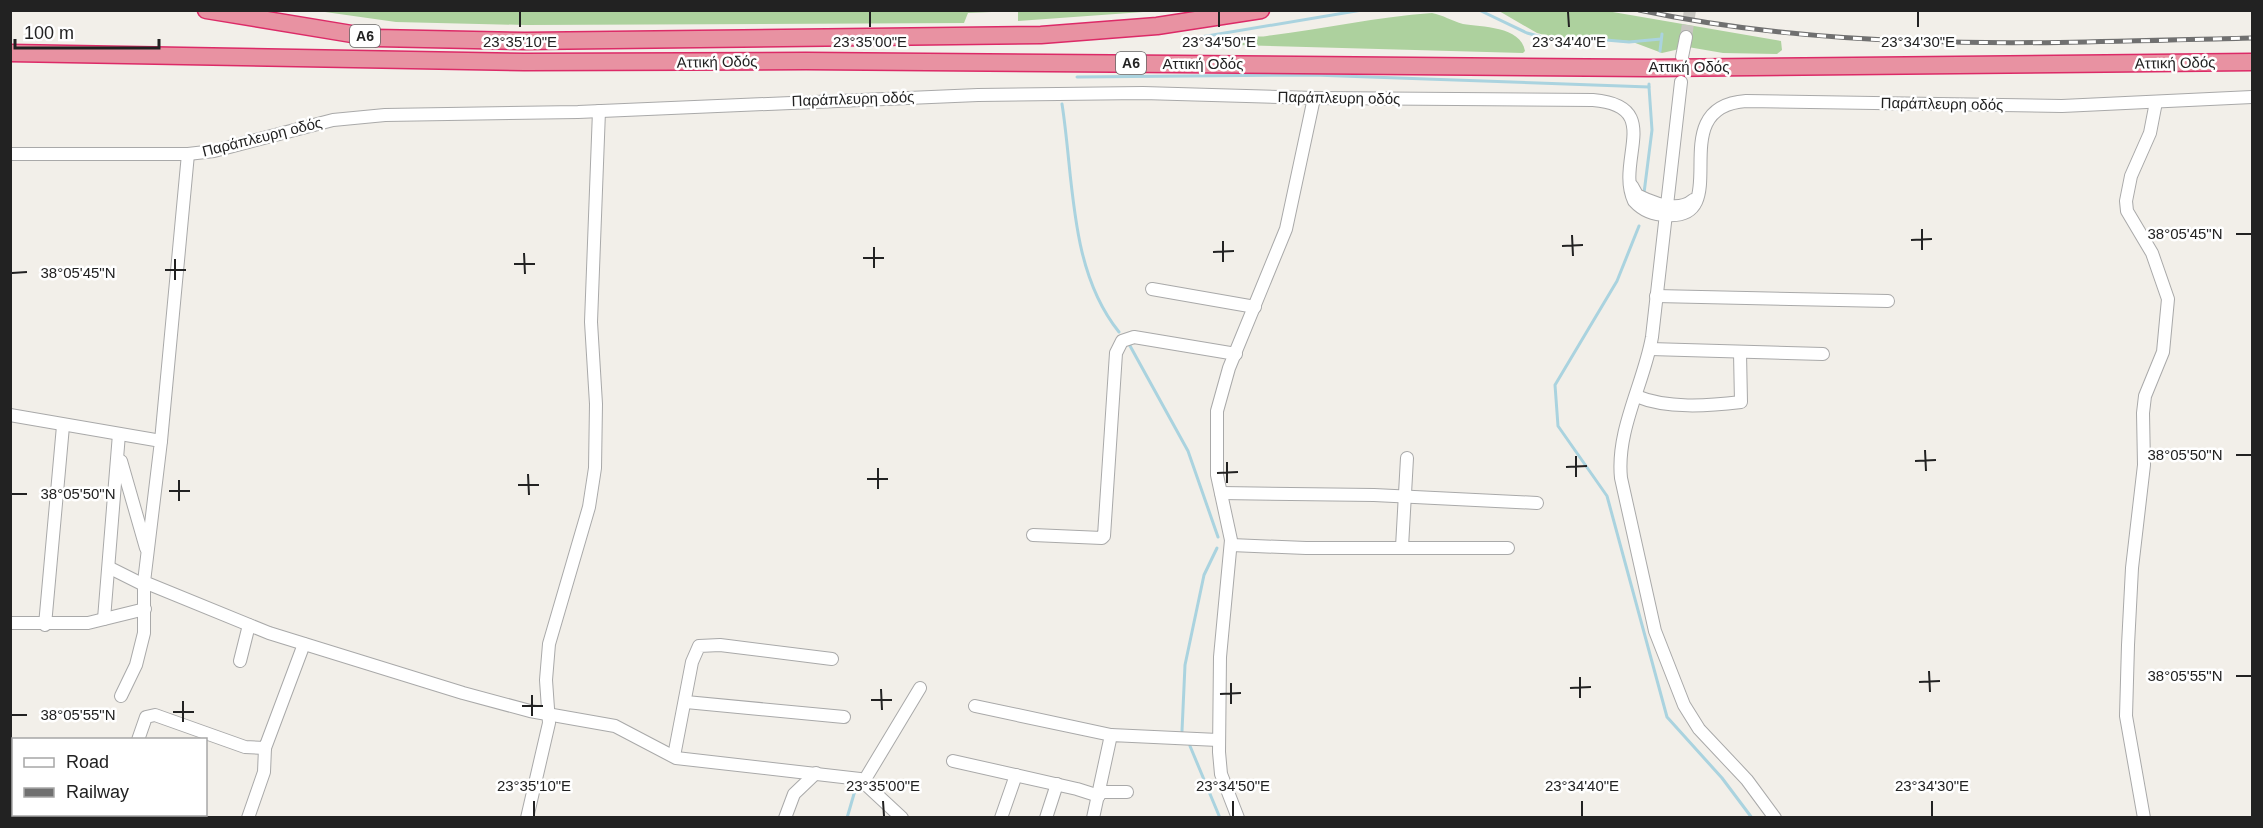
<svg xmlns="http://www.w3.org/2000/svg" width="2263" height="828" font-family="Helvetica,sans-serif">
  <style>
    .forest { fill: #add19e }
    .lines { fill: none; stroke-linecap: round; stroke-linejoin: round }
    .stream { stroke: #aad3df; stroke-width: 3 }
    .minor-tunnel { stroke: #c8c6c1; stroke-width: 12; stroke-dasharray: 12 6; stroke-linecap: butt }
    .minor-casing { stroke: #a9a9a9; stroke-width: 14 }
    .highway-casing { stroke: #dc2a67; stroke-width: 19 }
    .minor { stroke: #fff; stroke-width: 12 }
    .highway { stroke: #e892a2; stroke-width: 16 }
    .rail-casing { stroke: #707070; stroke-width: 5 }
    .rail { stroke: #fff; stroke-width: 3; stroke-dasharray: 9; stroke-linecap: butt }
    .ticks { fill: none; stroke: #222; stroke-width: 2 }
    .labels { text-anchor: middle; stroke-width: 5; stroke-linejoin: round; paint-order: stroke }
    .shield { fill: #fff; stroke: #646464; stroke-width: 1.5 }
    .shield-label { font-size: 14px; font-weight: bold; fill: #222 }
    .street-label { font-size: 15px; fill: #222; stroke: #fff }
    .ticks-label { font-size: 15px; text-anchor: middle; fill: #222; stroke: #fff; stroke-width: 5; stroke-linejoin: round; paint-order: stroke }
  </style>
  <rect width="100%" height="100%" fill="#f2efe9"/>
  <!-- forest -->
  <g class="forest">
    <path d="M318,11H1015L968,13L964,23L526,25L396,22Z"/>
    <path d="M1018,11V10L1157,11L1018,21Z"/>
    <path d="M1499,11H1607L1781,41L1782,50L1777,54L1723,53L1688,47L1662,53L1630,41L1556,38L1537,33Z"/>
    <path d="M1432,13C1443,15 1452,21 1463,24C1481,27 1521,26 1525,51L1523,53L1235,45L1227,43V40C1237,33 1255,38 1267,36C1322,29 1376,17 1432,13Z"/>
  </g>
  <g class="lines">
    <!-- stream -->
    <g class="stream">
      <path d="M1479,10L1527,33L1553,40L1594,39L1629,42L1661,39"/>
      <path d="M1189,39L1362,10"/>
      <path d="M1660,51L1662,34"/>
      <path d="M1077,77L1313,75L1649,87V84"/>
      <path d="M1062,104C1074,180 1069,270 1119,332"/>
      <path d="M1644,193L1652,130L1649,87"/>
      <path d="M1639,226L1617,281L1555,385L1558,426L1607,496L1667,717L1722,778L1752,818"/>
      <path d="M1129,344L1188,451L1218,537"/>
      <path d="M1182,731L1185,665L1204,575L1217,548"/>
      <path d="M1190,746L1220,818"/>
      <path d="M847,818L856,787"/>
    </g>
    <!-- minor-tunnel -->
    <path class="minor-tunnel" d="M1686,37L1690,10"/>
    <!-- minor casing -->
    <g class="minor-casing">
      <g id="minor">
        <path d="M1682,57L1686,37"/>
        <path d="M1681,82L1652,337C1644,383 1616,430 1621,478L1655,631L1684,705L1699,729L1747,780L1775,818"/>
        <path d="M10,154H188L214,151L333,120L385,115L578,112L978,95L1143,93L1314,98L1593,100C1665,106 1615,160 1634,201C1643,211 1654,215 1667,215C1737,220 1660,107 1746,101L2062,106L2252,97"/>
        <path d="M1632,186L1637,195C1653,203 1678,213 1693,200"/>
        <path d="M1152,289L1255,307"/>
        <path d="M1656,296L1888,301"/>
        <path d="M1650,349L1823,354"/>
        <path d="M1636,396C1667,409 1708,406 1741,402L1740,353"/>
        <path d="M10,415L161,441L144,582L269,633L463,693L530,711L615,726L676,758L860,779L902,818"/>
        <path d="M161,441L188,154"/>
        <path d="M121,461L146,548"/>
        <path d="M1221,493L1374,495L1537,503"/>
        <path d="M1033,535L1102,538L1104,536L1116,353L1122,341L1134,337L1236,354"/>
        <path d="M1231,545L1306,548H1508"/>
        <path d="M1402,547L1407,458"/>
        <path d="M110,568L144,585"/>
        <path d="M104,619L119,434"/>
        <path d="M10,623H88L145,609"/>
        <path d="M45,625L63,426"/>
        <path d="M240,661L249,625"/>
        <path d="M121,696L136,665L144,633V582"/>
        <path d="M686,702L844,717"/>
        <path d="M975,706L1111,735"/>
        <path d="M138,740L146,717L155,715L245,747L265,748L304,644"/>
        <path d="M674,756L692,662L699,646L720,645L832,659"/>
        <path d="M953,761L1077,789L1099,796"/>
        <path d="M864,781L920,688"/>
        <path d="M1099,792H1127"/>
        <path d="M114,818L115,814"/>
        <path d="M248,818L264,772L265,748"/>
        <path d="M527,818L549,723L546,680L549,644L589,507L595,468L596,404L591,322L599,111"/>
        <path d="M785,818L794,794L816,773"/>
        <path d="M1001,818L1016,775"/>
        <path d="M1046,818L1057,784"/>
        <path d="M1093,818L1111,735L1218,740"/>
        <path d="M1238,818L1221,774L1219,752L1220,657L1231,540L1217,475V411L1229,368L1286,229L1314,98"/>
        <path d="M2144,818L2126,716L2128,645L2132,568L2144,465L2143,413L2145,396L2163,352L2168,299L2152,253L2127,211L2126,201L2131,176L2150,133L2156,102"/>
      </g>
    </g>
    <!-- highway casing -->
    <g class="highway-casing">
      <g id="highway">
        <path d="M206,10L376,38L525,41L1041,35L1157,26L1261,10"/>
        <path d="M10,53L524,62L806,61L1649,68L2252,62"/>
      </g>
    </g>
    <!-- minor -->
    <use href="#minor" class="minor"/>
    <!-- highway -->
    <use href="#highway" class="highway"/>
    <!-- rail casing -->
    <g class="rail-casing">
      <path id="rail" d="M1639,10C1840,53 2048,43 2252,38"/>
    </g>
    <!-- rail -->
    <use href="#rail" class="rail"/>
  </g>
  <!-- ticks -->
  <path class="ticks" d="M520,12V27M870,12V27M1219,12V27M1568,12L1569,27M1918,12V27M1922,229V250M2236,234H2251M1572,235L1573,256M1911,240L1932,239M1223,241V262M1562,246L1583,245M874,247V268M1213,252L1234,251M524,253L525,274M863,258H884M175,259V280M514,264H535M165,270H186M12,273L27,272M1925,450L1926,471M2236,455H2251M1576,456V477M1915,461L1936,460M1227,462V483M1566,467L1587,466M878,468V489M1217,473L1238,472M528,474L529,495M867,479H888M179,480V501M518,485H539M169,491H190M12,494H27M1929,671L1930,692M2236,676H2251M1580,677V698M1919,682L1940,681M1231,683V704M1570,688L1591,687M881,689L882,710M1220,694L1241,693M532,695V716M871,700H892M183,701V722M522,706H543M173,712H194M12,715H27M534,801V816M883,801L884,816M1233,801V816M1582,801V816M1932,801V816"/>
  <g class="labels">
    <!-- shield labels -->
    <g class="shield">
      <rect x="350" y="25" width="30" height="22" rx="4.5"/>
      <rect x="1116" y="52" width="30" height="22" rx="4.5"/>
    </g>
    <g class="shield-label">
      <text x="365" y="41">Α6</text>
      <text x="1131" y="68">Α6</text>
    </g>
    <!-- street labels -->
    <g class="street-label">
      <text transform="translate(717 62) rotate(-1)" y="5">Αττική Οδός</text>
      <text transform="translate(2175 63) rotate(-1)" y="5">Αττική Οδός</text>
      <text x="1203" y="69">Αττική Οδός</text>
      <text x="1689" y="72">Αττική Οδός</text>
      <text transform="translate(1339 98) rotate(1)" y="5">Παράπλευρη οδός</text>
      <text transform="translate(853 99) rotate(-2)" y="5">Παράπλευρη οδός</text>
      <text transform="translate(1942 104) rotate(1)" y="5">Παράπλευρη οδός</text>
      <text transform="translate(262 137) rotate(-14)" y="5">Παράπλευρη οδός</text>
    </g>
  </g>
  <g class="ticks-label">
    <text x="520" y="47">23°35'10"E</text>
    <text x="870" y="47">23°35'00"E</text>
    <text x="1219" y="47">23°34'50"E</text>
    <text x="1569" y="47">23°34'40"E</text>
    <text x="1918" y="47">23°34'30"E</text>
    <text x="2185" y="239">38°05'45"N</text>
    <text x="78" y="278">38°05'45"N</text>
    <text x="2185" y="460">38°05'50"N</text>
    <text x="78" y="499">38°05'50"N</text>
    <text x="2185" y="681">38°05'55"N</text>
    <text x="78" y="720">38°05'55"N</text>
    <text x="534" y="791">23°35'10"E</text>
    <text x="883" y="791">23°35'00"E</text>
    <text x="1233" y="791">23°34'50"E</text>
    <text x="1582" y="791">23°34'40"E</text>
    <text x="1932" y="791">23°34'30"E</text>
  </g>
  <!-- border -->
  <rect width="2263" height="828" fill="none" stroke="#222222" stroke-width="24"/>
  <!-- legend -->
  <rect x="12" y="738" width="195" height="78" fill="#ffffff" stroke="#a7a7a7" stroke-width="1.5"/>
  <rect x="24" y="758" width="30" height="9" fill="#ffffff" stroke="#a7a7a7" stroke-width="1.5"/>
  <text x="66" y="768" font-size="18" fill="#222222">Road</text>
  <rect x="24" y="788" width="30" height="9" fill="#707070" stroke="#a7a7a7" stroke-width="1.5"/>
  <text x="66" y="798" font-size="18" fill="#222222">Railway</text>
  <!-- scale -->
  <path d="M15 39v9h144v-9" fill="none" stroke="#222222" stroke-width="3"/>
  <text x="24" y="39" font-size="18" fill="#222222" stroke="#ffffff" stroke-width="4.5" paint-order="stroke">100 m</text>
</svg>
